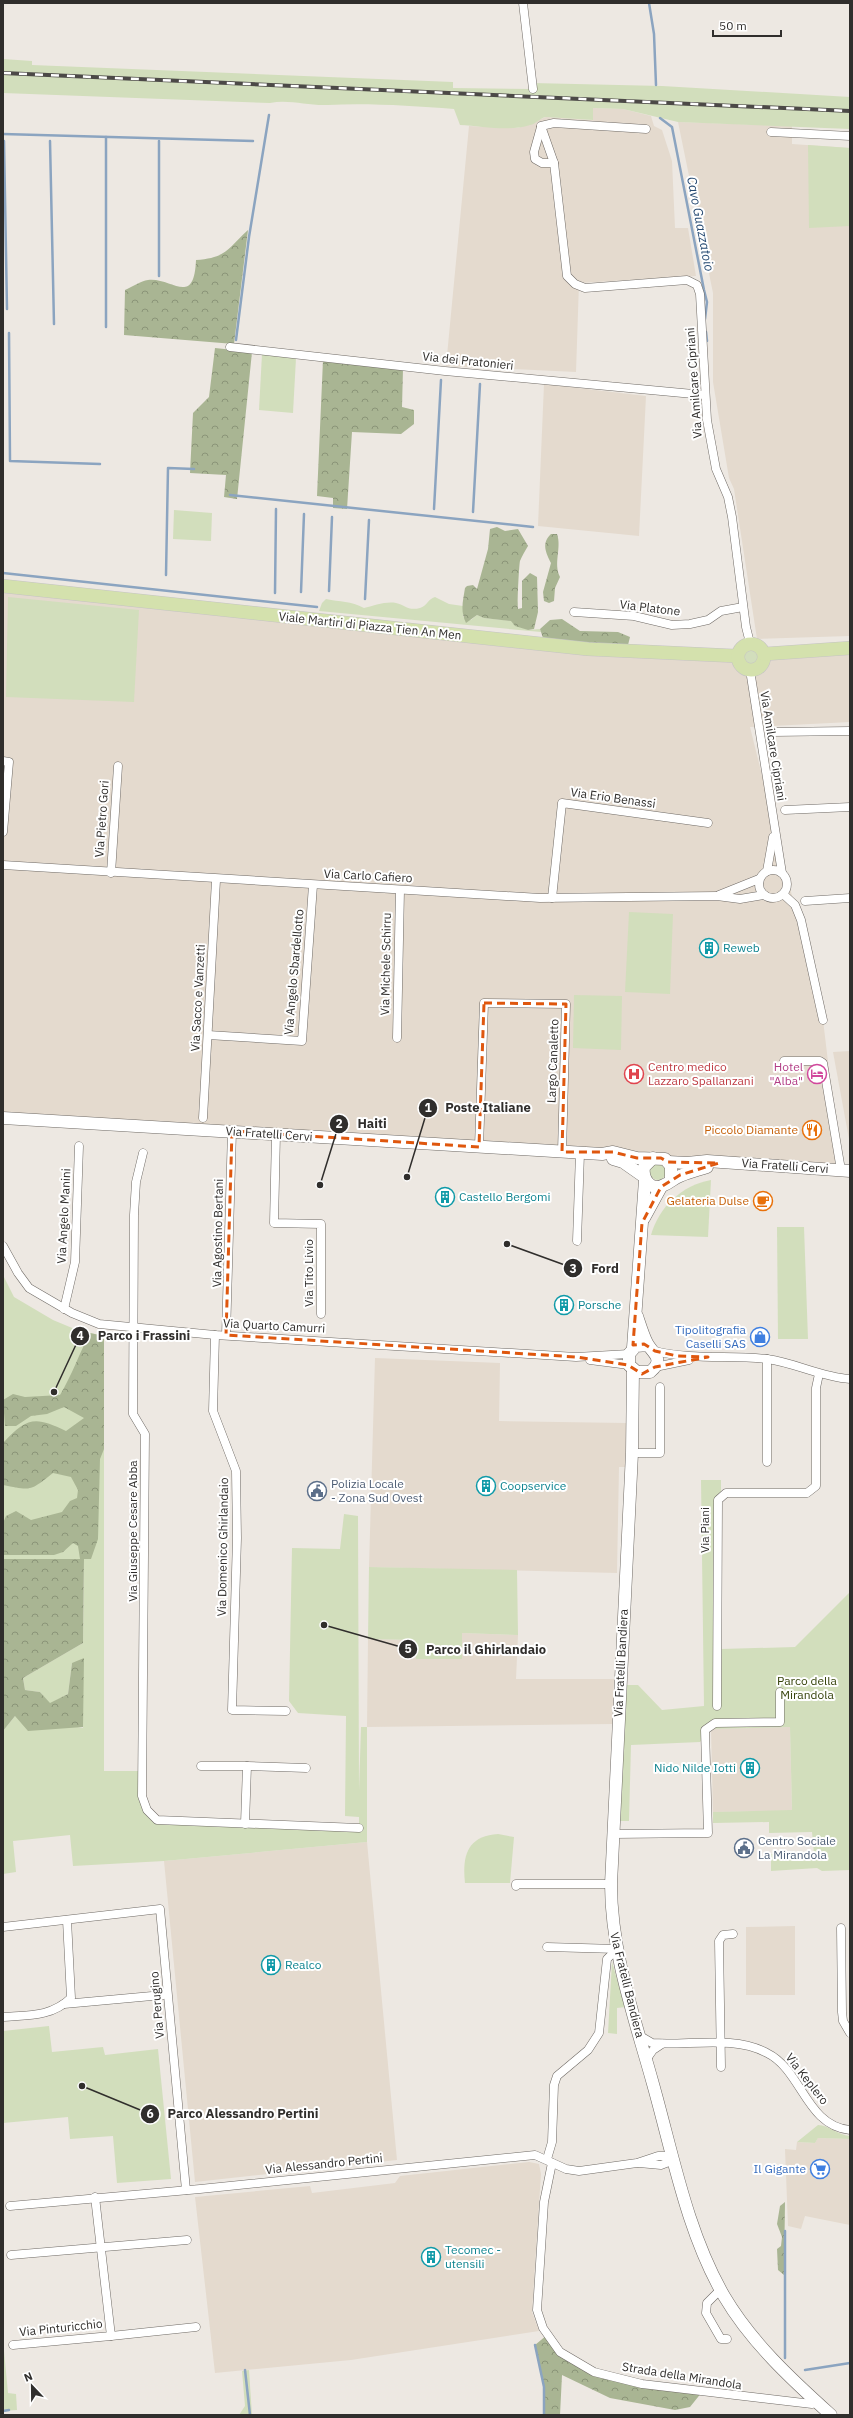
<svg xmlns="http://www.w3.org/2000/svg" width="853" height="2418" font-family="'IBM Plex Sans',sans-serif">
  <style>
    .built { fill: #e4dace }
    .green { fill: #d2debc }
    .forest { fill: url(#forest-crowns) }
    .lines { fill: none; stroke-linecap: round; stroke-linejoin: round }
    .stream { stroke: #8ba4c0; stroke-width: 2.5 }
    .street-casing { stroke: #6f6a65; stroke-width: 9 }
    .secondary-casing { stroke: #6f6a65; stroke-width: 13 }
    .primary-casing { stroke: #c5c4c4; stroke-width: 14 }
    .street { stroke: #fff; stroke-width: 8 }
    .secondary { stroke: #fff; stroke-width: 12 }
    .primary { stroke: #d4e1ad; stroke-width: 13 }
    .rail-casing { stroke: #4c4947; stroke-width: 4 }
    .rail { stroke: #fff; stroke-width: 2.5; stroke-dasharray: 8; stroke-linecap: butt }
    .marked { fill: none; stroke: #df570e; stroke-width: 3; stroke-dasharray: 8 5; stroke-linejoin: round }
    .labels { text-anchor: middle; stroke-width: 4; stroke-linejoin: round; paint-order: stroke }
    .street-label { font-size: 12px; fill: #302e2c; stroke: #fff }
    .culture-label { font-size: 12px; fill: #0d838f; stroke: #fff; text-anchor: start }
    .health-label { font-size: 12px; fill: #be3a42; stroke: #fff; text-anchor: start }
    .hotel-label { font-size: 12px; fill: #b23c85; stroke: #fff; text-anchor: end }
    .food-label { font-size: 12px; fill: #c56008; stroke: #fff; text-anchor: end }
    .shop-label { font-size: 12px; fill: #366cbe; stroke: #fff; text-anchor: end }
    .service-label { font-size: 12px; fill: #4e5e75; stroke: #fff; text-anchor: start }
    .park-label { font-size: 12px; fill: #334007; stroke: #fff }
    .water-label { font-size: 13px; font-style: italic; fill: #264a72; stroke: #fff }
    .leader { fill: none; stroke: #302e2c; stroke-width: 1.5 }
    .callout-dot { fill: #302e2c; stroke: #fff; stroke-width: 1.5 }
    .mark-label { font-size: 12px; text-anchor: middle; font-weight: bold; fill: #fff }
    .callout-label { font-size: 13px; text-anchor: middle; font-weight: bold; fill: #302e2c; stroke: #fff; stroke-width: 4; stroke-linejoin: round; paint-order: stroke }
  </style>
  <defs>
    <pattern id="forest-crowns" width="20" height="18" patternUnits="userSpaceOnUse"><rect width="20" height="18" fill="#a9b593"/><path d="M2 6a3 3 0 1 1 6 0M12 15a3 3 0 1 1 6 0" fill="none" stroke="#8a9478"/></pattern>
  </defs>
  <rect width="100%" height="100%" fill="#ede8e2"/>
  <!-- built -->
  <g class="built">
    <path d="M593,108L623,109L651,116L654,126L662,130L672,161L675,228H688L696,276L579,283L576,372L446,366L469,126L518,128L546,117L592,120Z"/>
    <path d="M678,122L792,126V144L850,148V636L757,639L734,489L729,478L713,382V293Z"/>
    <path d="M544,384L646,396L639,536L538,526Z"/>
    <path d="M3,592L588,654L850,653V722L750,727L823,1020L841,1170L3,1119Z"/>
    <path d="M850,1051V1139H849L833,1052Z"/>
    <path d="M375,1358L500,1363L499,1421L626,1423L625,1467H619L617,1573L369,1567Z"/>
    <path d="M462,1633L518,1635L516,1679H614L612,1724L367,1727L368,1639L415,1640L416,1659H462Z"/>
    <path d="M790,1727L792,1811L713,1812L711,1729Z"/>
    <path d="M367,1842L397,2160L195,2182L164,1861Z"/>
    <path d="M795,1926V1995H746V1927Z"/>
    <path d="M818,2138L850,2139V2225L805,2216L801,2229L788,2226L785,2149L796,2150L797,2142L815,2143Z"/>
    <path d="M529,2162L539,2164L541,2174L532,2312L539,2331L351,2360L215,2373L195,2197L310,2186L312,2193L395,2183L400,2176Z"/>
  </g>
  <!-- green -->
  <g class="green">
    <path d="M3,59L32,61V65L453,82V88L532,89V83L662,86L850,97V129L678,122L623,109L593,108V120L546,117C540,118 536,124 530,125C509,132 482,126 460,125L454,109C413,106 369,103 328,105C308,106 289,99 270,103L3,93Z"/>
    <path d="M808,145L850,148V226L809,228Z"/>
    <path d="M262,354L296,358L293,413L259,410Z"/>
    <path d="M174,510L212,513L211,541L173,539Z"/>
    <path d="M8,597L139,610L134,702L6,697Z"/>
    <path d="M435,597L449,604L463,606V617L471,620L477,615L484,618L512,621L528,630L540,629L541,632L319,611L322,603L326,599C340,602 351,601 364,608C373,606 386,601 396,603C405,605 408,611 420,608C427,606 428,599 435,597Z"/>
    <circle cx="751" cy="657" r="9"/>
    <path d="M629,912L673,914L670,994L625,992Z"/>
    <path d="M574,995L622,996L621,1050L573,1048Z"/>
    <circle cx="658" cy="1172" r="8"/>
    <path d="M711,1180L708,1237L651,1235C659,1207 682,1185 711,1180Z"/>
    <path d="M777,1227H804L808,1339H778Z"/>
    <path d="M3,1275L14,1297L53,1320L77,1330L104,1336V1771H143L142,1796L157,1820L359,1828V1817L345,1816L346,1716L298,1713L289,1701L292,1548L340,1549L344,1514L358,1516L359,1791L361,1727H367V1842L164,1861L73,1866L70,1835L13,1841L16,1872L3,1874V1731L15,1716L83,1728L72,1663L68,1694L50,1704L40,1692L25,1690L23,1678L83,1643L84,1559H3Z"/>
    <path d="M701,1480H721V1649L795,1647L850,1592V1870L822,1871L817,1868L771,1871V1854H814L812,1832L769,1833V1822L713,1823V1812L792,1810L790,1727L711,1729L700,1742L631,1745L629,1821H619L625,1685H638L662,1710L704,1706Z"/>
    <path d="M369,1567L517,1570L518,1635L462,1633V1659H416L415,1640L368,1639Z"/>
    <path d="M498,1834L514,1837L510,1883H465C462,1856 467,1836 498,1834Z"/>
    <path d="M612,1962L625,2007L617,2008V2034L608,2033Z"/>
    <path d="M49,2026L52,2052L103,2047L105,2055L158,2049L171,2179L117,2183L113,2136L70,2139L68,2117L3,2123V2031Z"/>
    <path d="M818,2125C829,2125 837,2135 850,2136V2139L818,2138L815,2143L797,2142Z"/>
    <path d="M3,2340L8,2393L16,2394L17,2410L3,2411Z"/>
    <path d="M249,2370L252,2415H239L245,2406L242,2371Z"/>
  </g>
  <!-- forest -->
  <g class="forest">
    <path d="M248,230L234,344L124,335L125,290C132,287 141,281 148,280C172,277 194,308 196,260C227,258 228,248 248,230Z"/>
    <path d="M215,348L252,352L237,499L224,497L226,475L190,473L193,413L209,397Z"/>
    <path d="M323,360L356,365L403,369L402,407L414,410V424L401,434L352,432L347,509L333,508V498L317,496Z"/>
    <path d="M497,527L505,531L518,529L528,546C525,551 522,556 520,561C519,565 517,605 518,609L522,608V581L530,573L537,577L538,612L534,629L528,630L515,626L511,621L484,618L477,615L466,623C460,611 463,601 465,588L467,586L473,585L477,589L488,549L490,529Z"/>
    <path d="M551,534H557C562,548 553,563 560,577L555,588L554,601L549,603L544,601L543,592L551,563C546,553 541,543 551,534Z"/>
    <path d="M562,619L580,631L618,632L630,637L628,645L544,641L540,629L550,620Z"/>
    <path d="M90,1333L104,1336V1449L100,1459L98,1539L91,1559H84L83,1643L23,1678L25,1690L40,1692L50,1703L68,1694L72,1663L84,1658L83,1727L28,1731L15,1716L3,1731V1559H80L78,1546L73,1543L63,1552L54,1555H3V1523L6,1516L16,1511L31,1520L62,1512L70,1501L77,1498L78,1490L71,1477L53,1473C30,1491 32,1491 3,1485V1443C27,1417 35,1416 66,1431L84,1418L64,1407L47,1414L31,1416L16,1426H5L3,1400L13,1394L25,1397L60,1395C72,1375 79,1354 90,1333Z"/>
    <path d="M785,2202L784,2275L778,2270L777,2249L781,2246L782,2237L777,2224L780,2206Z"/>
    <path d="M547,2335L560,2352L594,2372L702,2392L690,2407L675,2410L610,2398L562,2375L560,2415H544V2387L535,2345Z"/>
  </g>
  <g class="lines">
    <!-- stream -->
    <g class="stream">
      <path d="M649,3L654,34L656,85"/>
      <path d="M660,118L672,127L704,290L707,302L705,319"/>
      <path d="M3,134L253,141"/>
      <path d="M106,137V327"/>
      <path d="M4,141L7,309"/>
      <path d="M50,141L54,324"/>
      <path d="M159,276V141"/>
      <path d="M706,332L707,341"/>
      <path d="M9,333L10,461L100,464"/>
      <path d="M236,340L249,237L269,115"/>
      <path d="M230,495L533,527"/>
      <path d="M434,509L441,380"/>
      <path d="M473,512L480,384"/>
      <path d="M3,573L317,607"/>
      <path d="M166,575L168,468L194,469"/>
      <path d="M329,591L332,517"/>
      <path d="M301,592L304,514"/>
      <path d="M275,593L276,509"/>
      <path d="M365,599L369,520"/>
      <path d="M535,2345L544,2387V2415"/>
      <path d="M785,2358V2231"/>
      <path d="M245,2370L250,2415"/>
      <path d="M805,2370L850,2363"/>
      <path d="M3,2411L9,2410"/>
    </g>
    <!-- street casing -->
    <g class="street-casing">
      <g id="street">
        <path d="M523,3L533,89"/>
        <path d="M541,127L534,152L535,159L542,163H554"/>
        <path d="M646,129L554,123L541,126L554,163L567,276L575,284L585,288L687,280L697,285L700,294L707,420L716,469L728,497L732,517L746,627L750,643"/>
        <path d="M771,132L850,136"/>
        <path d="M230,347L445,371L704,395"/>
        <path d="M574,612L634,616L672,625L690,624L708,620L721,611L743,607"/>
        <path d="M750,670L782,873"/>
        <path d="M773,732L850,731"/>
        <path d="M3,761L9,762L3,832"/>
        <path d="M785,810L850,807"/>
        <path d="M3,865L540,898L717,896L740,899L764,895"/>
        <circle cx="773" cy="884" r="14"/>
        <path d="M767,871L773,837"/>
        <path d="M111,873L118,766"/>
        <path d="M783,894L795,905L801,920L823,1020"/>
        <path d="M719,895L759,879"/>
        <path d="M552,898L562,803L708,823"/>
        <path d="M805,901L850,898"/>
        <path d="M208,1035L302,1041L313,885"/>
        <path d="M397,1038L400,890"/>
        <path d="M784,1061H820L823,1063L841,1170"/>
        <path d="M203,1118L216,880"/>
        <path d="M276,1134L274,1223L321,1224V1314"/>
        <path d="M479,1147L484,1003L566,1004L562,1152"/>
        <path d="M143,1153L136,1182L134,1215L133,1414L145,1434L142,1796L147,1810L157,1820L359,1828"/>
        <path d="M577,1241L580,1153"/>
        <path d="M3,1246L18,1273L29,1288L72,1313L99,1324L215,1335L576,1357L629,1354"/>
        <path d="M64,1309L75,1262L79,1146"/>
        <path d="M215,1335L213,1411L236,1471L237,1538L232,1710L286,1711"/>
        <path d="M226,1335L232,1131"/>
        <path d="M655,1351C692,1360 729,1355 767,1359C796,1363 821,1377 850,1379"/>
        <path d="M590,1360L629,1365"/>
        <path d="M655,1367L689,1360"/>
        <path d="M632,1453H660V1387"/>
        <path d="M767,1462V1359"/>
        <path d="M717,1706L718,1500L726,1493H807L816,1486V1388L819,1374"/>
        <path d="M201,1766H247L245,1824"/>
        <path d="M247,1766L306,1768"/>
        <path d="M613,1834L708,1833L705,1730L715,1723L780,1722V1692"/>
        <path d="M516,1886V1884H611"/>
        <path d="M3,1927L160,1909L186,2190"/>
        <path d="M841,1928L842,2012L843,2021L850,2033"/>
        <path d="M547,1947L617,1949"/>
        <path d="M64,2004L163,1995"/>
        <path d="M3,2017C29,2015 51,2017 71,1998L67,1920"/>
        <path d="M640,2036L652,2043C688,2046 734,2035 767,2053C802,2070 806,2126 850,2130"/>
        <path d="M646,2060L653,2050L662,2044"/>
        <path d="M721,2067L719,1941L723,1935L733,1934"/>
        <path d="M547,2159L552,2142L554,2085L557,2076L588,2050L599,2033L607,1959L617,1949"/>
        <path d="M552,2163L544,2202L537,2310L543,2328L560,2352L594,2372L642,2384L812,2404"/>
        <path d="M639,2163L661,2165L674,2160"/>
        <path d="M10,2206L200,2189L535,2155L566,2169L579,2171L637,2163L658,2156H666L674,2160"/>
        <path d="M11,2255L187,2240"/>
        <path d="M721,2289L707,2303L706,2313L721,2339H727"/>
        <path d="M111,2336L196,2327"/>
        <path d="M13,2345L111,2336L95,2197"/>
      </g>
    </g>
    <!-- secondary casing -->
    <g class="secondary-casing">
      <g id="secondary">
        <path d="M3,1118L602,1154L613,1152L637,1158L665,1159L671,1166V1180"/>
        <path d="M653,1158L644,1167C642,1179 651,1192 664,1185C670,1183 674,1178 680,1176C689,1172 698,1170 707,1167"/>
        <path d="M613,1159L623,1162L643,1176"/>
        <path d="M668,1162L687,1163L707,1161L850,1171"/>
        <path d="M644,1218L661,1187"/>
        <path d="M637,1316C640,1325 643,1335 647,1343C652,1353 666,1359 650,1372H637L629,1365V1354L636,1346L648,1345"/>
        <path d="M633,1348L645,1180"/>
        <path d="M633,1370L632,1453L611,1884C611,1953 635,2019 653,2084C673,2155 687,2232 724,2296C751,2342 791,2379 831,2415"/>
      </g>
    </g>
    <!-- primary casing -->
    <g class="primary-casing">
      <g id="primary">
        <path d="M3,586L588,649L737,656"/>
        <circle cx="751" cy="657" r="13"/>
        <path d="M764,654L850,648"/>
      </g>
    </g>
    <!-- street -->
    <use href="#street" class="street"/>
    <!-- secondary -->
    <use href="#secondary" class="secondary"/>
    <!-- primary -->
    <use href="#primary" class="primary"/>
    <!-- rail casing -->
    <g class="rail-casing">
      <path id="rail" d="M3,73L850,111"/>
    </g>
    <!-- rail -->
    <use href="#rail" class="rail"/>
  </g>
  <!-- marked area -->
  <path class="marked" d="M484,1003L566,1004L562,1152H613L637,1158H661L668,1162L719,1163L680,1175L661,1187L642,1223L633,1345L644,1344L655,1351L677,1356L708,1357L655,1367L642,1374L628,1365L576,1357L226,1335L232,1131L479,1147Z"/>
  <!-- icons -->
  <defs>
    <g id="building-ring" transform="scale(1)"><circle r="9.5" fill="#fff" stroke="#0f9aa8" stroke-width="1.5"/><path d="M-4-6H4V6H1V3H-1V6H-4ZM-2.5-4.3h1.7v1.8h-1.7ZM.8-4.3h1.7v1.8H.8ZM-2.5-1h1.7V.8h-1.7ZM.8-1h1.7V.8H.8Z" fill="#0f9aa8"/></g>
    <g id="hospital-ring" transform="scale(1)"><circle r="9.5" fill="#fff" stroke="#e0444e" stroke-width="1.5"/><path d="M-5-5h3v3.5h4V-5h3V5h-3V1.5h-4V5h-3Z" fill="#e0444e"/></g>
    <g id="hotel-ring" transform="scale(1)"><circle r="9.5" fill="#fff" stroke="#d1479c" stroke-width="1.5"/><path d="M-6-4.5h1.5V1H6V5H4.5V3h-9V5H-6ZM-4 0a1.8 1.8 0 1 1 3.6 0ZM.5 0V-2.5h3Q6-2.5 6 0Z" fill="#d1479c"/></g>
    <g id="restaurant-ring" transform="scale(1)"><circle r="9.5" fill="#fff" stroke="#e8710a" stroke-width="1.5"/><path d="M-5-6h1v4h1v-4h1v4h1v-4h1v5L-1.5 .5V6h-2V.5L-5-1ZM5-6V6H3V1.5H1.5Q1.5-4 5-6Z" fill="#e8710a"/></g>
    <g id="cafe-ring" transform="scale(1)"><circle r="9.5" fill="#fff" stroke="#e8710a" stroke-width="1.5"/><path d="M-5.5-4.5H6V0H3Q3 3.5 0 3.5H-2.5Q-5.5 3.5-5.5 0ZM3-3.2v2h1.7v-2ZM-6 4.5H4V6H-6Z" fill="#e8710a"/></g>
    <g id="shop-ring" transform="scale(1)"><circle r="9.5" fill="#fff" stroke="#3f7fe0" stroke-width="1.5"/><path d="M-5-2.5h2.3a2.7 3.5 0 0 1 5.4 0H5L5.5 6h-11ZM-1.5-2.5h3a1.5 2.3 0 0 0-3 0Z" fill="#3f7fe0"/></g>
    <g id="civic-ring" transform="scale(1)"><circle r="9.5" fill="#fff" stroke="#5c6f8a" stroke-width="1.5"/><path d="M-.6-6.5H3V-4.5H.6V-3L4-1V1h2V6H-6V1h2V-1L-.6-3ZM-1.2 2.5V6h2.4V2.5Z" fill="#5c6f8a"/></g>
    <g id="supermarket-ring" transform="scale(1)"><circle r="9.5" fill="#fff" stroke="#3f7fe0" stroke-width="1.5"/><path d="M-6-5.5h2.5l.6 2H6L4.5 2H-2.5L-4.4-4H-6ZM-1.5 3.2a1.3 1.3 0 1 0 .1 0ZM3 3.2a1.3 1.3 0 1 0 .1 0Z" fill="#3f7fe0"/></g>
  </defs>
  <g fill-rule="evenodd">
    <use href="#building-ring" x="709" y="948"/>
    <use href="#hospital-ring" x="634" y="1074"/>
    <use href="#hotel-ring" x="817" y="1074"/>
    <use href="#restaurant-ring" x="812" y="1130"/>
    <use href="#building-ring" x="445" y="1197"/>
    <use href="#cafe-ring" x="763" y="1201"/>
    <use href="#building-ring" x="564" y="1305"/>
    <use href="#shop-ring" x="760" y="1337"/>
    <use href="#building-ring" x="486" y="1486"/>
    <use href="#civic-ring" x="317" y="1491"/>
    <use href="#building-ring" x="750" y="1768"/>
    <use href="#civic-ring" x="744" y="1848"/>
    <use href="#building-ring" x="271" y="1965"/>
    <use href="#supermarket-ring" x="820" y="2169"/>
    <use href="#building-ring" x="431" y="2257"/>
  </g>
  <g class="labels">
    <!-- street labels -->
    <g class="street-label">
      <text transform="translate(468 361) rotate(6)" y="4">Via dei Pratonieri</text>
      <text transform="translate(694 383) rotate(-94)" y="4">Via Amilcare Cipriani</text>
      <text transform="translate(650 608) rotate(7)" y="4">Via Platone</text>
      <text transform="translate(370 626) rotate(6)" y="4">Viale Martiri di Piazza Tien An Men</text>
      <text transform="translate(773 746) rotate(81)" y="4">Via Amilcare Cipriani</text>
      <text transform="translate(613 798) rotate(8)" y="4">Via Erio Benassi</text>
      <text transform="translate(102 819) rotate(-86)" y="4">Via Pietro Gori</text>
      <text transform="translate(368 876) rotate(3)" y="4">Via Carlo Cafiero</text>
      <text transform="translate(386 964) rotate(-89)" y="4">Via Michele Schirru</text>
      <text transform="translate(294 972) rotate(-85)" y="4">Via Angelo Sbardellotto</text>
      <text transform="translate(198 998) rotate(-87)" y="4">Via Sacco e Vanzetti</text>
      <text transform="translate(553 1061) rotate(-88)" y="4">Largo Canaletto</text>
      <text transform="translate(269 1134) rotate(4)" y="4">Via Fratelli Cervi</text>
      <text transform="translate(785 1166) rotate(4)" y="4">Via Fratelli Cervi</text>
      <text transform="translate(64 1216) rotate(-87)" y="4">Via Angelo Manini</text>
      <text transform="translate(218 1233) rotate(-89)" y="4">Via Agostino Bertani</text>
      <text transform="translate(309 1273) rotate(-90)" y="4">Via Tito Livio</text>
      <text transform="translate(274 1326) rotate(3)" y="4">Via Quarto Camurri</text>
      <text transform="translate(705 1530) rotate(-90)" y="4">Via Piani</text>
      <text transform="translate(133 1531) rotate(-90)" y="4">Via Giuseppe Cesare Abba</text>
      <text transform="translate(223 1547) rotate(-89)" y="4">Via Domenico Ghirlandaio</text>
      <text transform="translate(621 1663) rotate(-87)" y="4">Via Fratelli Bandiera</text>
      <text transform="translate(627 1985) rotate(76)" y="4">Via Fratelli Bandiera</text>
      <text transform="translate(157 2005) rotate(-95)" y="4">Via Perugino</text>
      <text transform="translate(807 2079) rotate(52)" y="4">Via Keplero</text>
      <text transform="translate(324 2164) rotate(-6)" y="4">Via Alessandro Pertini</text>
      <text transform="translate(61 2328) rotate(-6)" y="4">Via Pinturicchio</text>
      <text transform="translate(682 2376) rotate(9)" y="4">Strada della Mirandola</text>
    </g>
    <!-- culture labels -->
    <g class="culture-label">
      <text x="723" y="952">Reweb</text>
      <text x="459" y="1201">Castello Bergomi</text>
      <text x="578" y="1309">Porsche</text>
      <text x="500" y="1490">Coopservice</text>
      <text x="736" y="1772" text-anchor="end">Nido Nilde Iotti</text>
      <text x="285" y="1969">Realco</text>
      <text x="445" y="2254">Tecomec -<tspan x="445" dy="14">utensili</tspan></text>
    </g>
    <!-- health labels -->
    <g class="health-label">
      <text x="648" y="1071">Centro medico<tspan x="648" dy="14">Lazzaro Spallanzani</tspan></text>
    </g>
    <!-- hotel labels -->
    <g class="hotel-label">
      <text x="803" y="1071">Hotel<tspan x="803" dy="14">"Alba"</tspan></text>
    </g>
    <!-- food labels -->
    <g class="food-label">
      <text x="798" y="1134">Piccolo Diamante</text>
      <text x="749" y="1205">Gelateria Dulse</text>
    </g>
    <!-- shop labels -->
    <g class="shop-label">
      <text x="746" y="1334">Tipolitografia<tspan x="746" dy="14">Caselli SAS</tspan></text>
      <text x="806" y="2173">Il Gigante</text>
    </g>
    <!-- service labels -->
    <g class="service-label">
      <text x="331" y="1488">Polizia Locale<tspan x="331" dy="14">- Zona Sud Ovest</tspan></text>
      <text x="758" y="1845">Centro Sociale<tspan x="758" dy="14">La Mirandola</tspan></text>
    </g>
    <!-- park labels -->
    <g class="park-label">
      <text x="807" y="1685">Parco della<tspan x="807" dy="14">Mirandola</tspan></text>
    </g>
    <!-- water labels -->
    <g class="water-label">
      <text transform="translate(701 224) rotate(79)" y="5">Cavo Guazzatoio</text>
    </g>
  </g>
  <!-- callouts -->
  <path class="leader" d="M407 1177L428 1108M320 1185L339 1124M507 1244L573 1268M54 1392L80 1336M324 1625L408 1649M82 2086L150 2114"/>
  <g class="callout-dot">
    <circle cx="407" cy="1177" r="4"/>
    <circle cx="320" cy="1185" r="4"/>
    <circle cx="507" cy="1244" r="4"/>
    <circle cx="54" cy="1392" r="4"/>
    <circle cx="324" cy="1625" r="4"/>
    <circle cx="82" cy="2086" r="4"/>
    <circle cx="428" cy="1108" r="10"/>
    <circle cx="339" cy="1124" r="10"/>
    <circle cx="573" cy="1268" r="10"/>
    <circle cx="80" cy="1336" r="10"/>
    <circle cx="408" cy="1649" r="10"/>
    <circle cx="150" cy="2114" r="10"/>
  </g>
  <g class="mark-label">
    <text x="428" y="1112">1</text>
    <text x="339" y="1128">2</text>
    <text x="573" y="1273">3</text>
    <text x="80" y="1340">4</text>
    <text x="408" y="1653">5</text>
    <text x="150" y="2118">6</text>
  </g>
  <g class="callout-label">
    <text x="488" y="1112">Poste Italiane</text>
    <text x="372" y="1128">Haiti</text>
    <text x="605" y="1273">Ford</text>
    <text x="144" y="1340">Parco i Frassini</text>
    <text x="486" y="1654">Parco il Ghirlandaio</text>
    <text x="243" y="2118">Parco Alessandro Pertini</text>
  </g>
  <!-- border -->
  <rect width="853" height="2418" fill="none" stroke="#302e2c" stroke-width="8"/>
  <!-- north arrow -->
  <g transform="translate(32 2386) rotate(338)" stroke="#ffffff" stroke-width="3" paint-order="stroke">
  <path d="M0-3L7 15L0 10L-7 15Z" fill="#302e2c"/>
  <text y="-6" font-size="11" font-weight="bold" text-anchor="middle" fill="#302e2c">N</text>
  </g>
  <!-- scale -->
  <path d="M713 30v6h68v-6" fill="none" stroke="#302e2c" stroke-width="2"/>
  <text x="719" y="30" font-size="12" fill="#302e2c" stroke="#ffffff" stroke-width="3" paint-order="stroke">50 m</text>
</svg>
